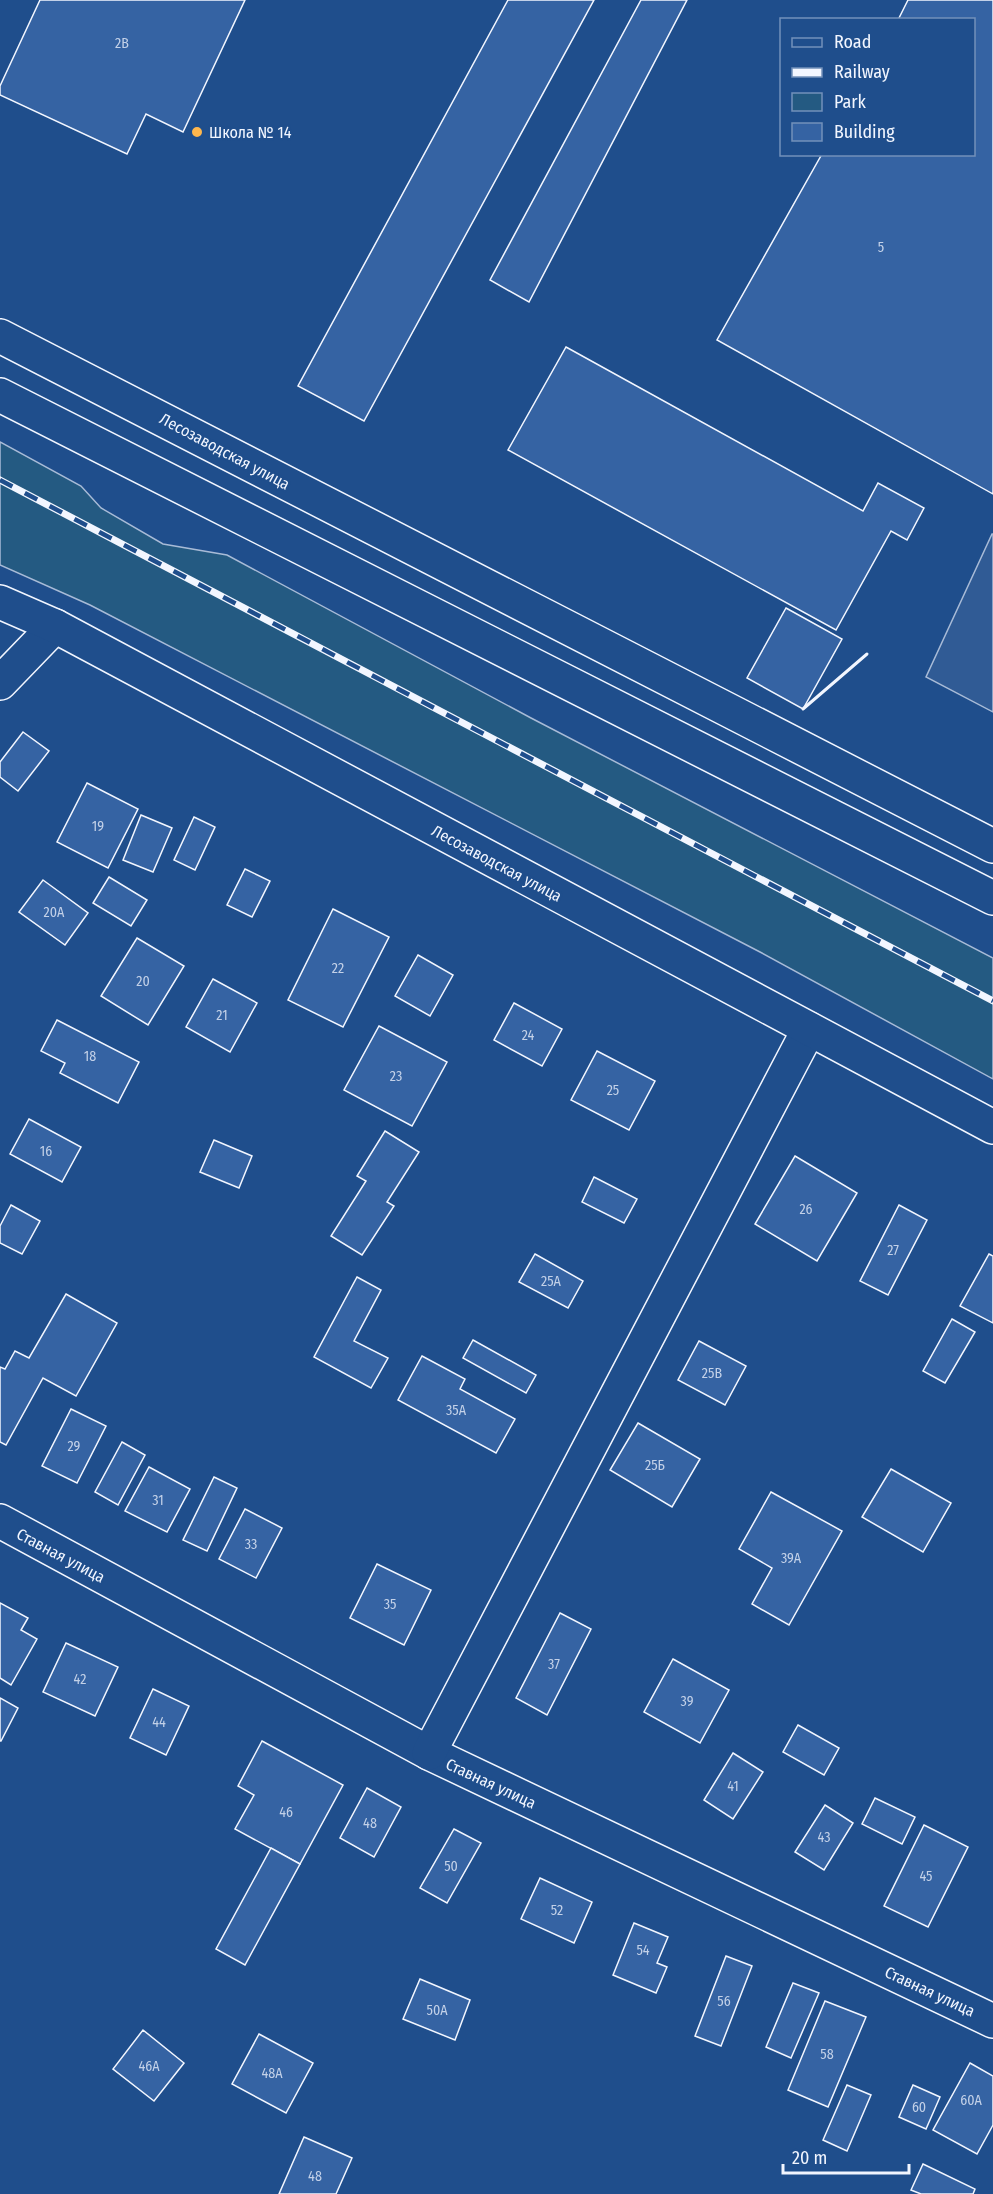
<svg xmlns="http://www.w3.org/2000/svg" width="993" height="2194" font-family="'Fira Sans Condensed',sans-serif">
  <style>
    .green { fill: #245a82; stroke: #a8bbd7; stroke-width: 1.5 }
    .parking { fill: #305b95; stroke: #a8bbd7; stroke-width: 1.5 }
    .building { fill: #3563a3; stroke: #f2f6ff; stroke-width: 1.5 }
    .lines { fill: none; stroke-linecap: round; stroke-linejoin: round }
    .minor-casing { stroke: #f2f6ff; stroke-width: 36 }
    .tertiary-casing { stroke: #f2f6ff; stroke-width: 36 }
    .primary-casing { stroke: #f2f6ff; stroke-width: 36 }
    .minor { stroke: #1f4e8c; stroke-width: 33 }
    .tertiary { stroke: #1f4e8c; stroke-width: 33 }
    .primary { stroke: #1f4e8c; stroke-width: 33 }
    .rail-casing { stroke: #f2f6ff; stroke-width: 7 }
    .rail { stroke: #1f4e8c; stroke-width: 4.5; stroke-dasharray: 14; stroke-linecap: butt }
    .wall { stroke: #f2f6ff; stroke-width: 3 }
    .poi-dot { fill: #ffb74d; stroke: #1f4e8c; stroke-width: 2 }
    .labels { text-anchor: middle; stroke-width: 4.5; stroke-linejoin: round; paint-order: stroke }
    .number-label { font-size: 14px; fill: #c3d1e8 }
    .poi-label { font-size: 16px; fill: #f2f6ff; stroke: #1f4e8c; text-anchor: start }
    .street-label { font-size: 16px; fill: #f2f6ff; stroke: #1f4e8c }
  </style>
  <rect width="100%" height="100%" fill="#1f4e8c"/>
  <!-- green -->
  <path class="green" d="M0,442L81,486L101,508L163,544L227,555L531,718L993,958V1079L760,952L90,605L0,565Z"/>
  <!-- parking -->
  <path class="parking" d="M992,534H993V712L926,677Z"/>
  <!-- building -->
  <g class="building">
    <path d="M40,0H245L183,132L146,114L127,154L0,95V86Z"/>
    <path d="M508,0H594L364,421L298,386Z"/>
    <path d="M641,0H687L529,302L490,280Z"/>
    <path d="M908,0H993V494L717,340L822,154H974V20H898Z"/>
    <path d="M566,347L863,511L878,483L924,508L907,540L891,531L836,630L508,450Z"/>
    <path d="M786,608L842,639L803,709L747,678Z"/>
    <path d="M23,732L49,751L18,791L0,777V762Z"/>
    <path d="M87,783L138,809L108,868L57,842Z"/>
    <path d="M141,815L172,828L153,872L123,860Z"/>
    <path d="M194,817L215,827L195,870L174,860Z"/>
    <path d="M245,869L270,881L252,917L227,905Z"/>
    <path d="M109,877L147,900L131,926L93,903Z"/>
    <path d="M43,880L88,913L65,945L19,912Z"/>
    <path d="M333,909L389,937L343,1027L288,1000Z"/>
    <path d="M137,938L184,966L148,1025L101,996Z"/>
    <path d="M418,955L453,975L430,1016L395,996Z"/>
    <path d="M213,979L257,1003L230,1052L186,1027Z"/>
    <path d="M514,1003L562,1029L542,1066L494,1040Z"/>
    <path d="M57,1020L139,1062L118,1103L60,1073L65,1063L41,1051Z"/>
    <path d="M379,1026L447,1062L412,1126L344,1090Z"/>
    <path d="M597,1051L655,1081L629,1130L571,1100Z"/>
    <path d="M29,1119L81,1147L62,1182L10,1154Z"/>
    <path d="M385,1131L419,1152L387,1202L394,1206L362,1255L331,1236L366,1181L357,1176Z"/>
    <path d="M214,1140L252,1156L239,1188L200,1172Z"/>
    <path d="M795,1156L857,1193L817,1261L755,1224Z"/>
    <path d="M594,1177L637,1199L624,1223L582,1202Z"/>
    <path d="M11,1205L40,1221L22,1254L0,1243V1226Z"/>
    <path d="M899,1205L927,1220L888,1295L860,1281Z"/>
    <path d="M535,1254L583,1281L568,1308L519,1282Z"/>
    <path d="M989,1254L993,1256V1323L960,1306Z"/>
    <path d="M357,1277L381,1290L354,1341L388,1358L371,1388L314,1357Z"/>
    <path d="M66,1294L117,1323L76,1396L43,1378L6,1445L0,1442V1367L5,1369L15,1351L29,1358Z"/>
    <path d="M952,1319L975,1332L945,1383L923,1371Z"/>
    <path d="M473,1340L536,1375L526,1393L463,1358Z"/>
    <path d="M699,1341L746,1366L725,1405L678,1380Z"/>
    <path d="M422,1356L465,1379L460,1389L515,1419L496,1453L398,1400Z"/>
    <path d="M71,1409L106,1426L77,1483L42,1466Z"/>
    <path d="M638,1423L700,1459L672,1507L610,1470Z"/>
    <path d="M122,1442L145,1455L118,1505L95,1492Z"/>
    <path d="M149,1467L190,1489L167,1532L125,1511Z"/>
    <path d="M891,1469L951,1503L923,1552L862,1517Z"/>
    <path d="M214,1477L237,1488L207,1551L183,1540Z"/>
    <path d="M771,1492L842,1531L789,1625L752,1604L772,1568L739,1549Z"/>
    <path d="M245,1509L282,1528L256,1578L219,1559Z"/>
    <path d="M377,1564L431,1590L404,1645L350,1618Z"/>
    <path d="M0,1603L28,1618L21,1630L37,1639L11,1685L0,1678Z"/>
    <path d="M560,1613L591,1629L547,1715L516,1698Z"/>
    <path d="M66,1643L118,1667L95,1716L43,1692Z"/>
    <path d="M673,1659L729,1690L700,1743L644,1712Z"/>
    <path d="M153,1689L189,1706L166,1755L130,1738Z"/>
    <path d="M0,1698L18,1708L1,1741H0Z"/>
    <path d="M798,1725L839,1748L824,1775L783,1752Z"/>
    <path d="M262,1741L343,1785L300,1864L235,1829L254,1795L238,1786Z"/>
    <path d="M733,1753L763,1772L733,1819L704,1800Z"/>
    <path d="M367,1788L401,1807L374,1857L340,1838Z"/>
    <path d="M875,1798L915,1817L902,1844L862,1824Z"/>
    <path d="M825,1805L853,1823L824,1870L795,1852Z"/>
    <path d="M924,1825L968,1847L928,1927L884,1906Z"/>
    <path d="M454,1829L481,1843L447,1903L420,1888Z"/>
    <path d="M271,1848L300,1864L245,1965L216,1949Z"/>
    <path d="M540,1878L592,1902L574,1943L521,1919Z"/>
    <path d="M634,1923L668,1937L657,1963L667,1967L656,1993L613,1975Z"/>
    <path d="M726,1956L752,1966L721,2046L695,2036Z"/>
    <path d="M420,1979L470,2000L455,2040L403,2019Z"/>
    <path d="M793,1983L819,1993L791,2058L766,2047Z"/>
    <path d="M825,2001L866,2017L828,2107L788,2090Z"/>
    <path d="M143,2030L184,2063L154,2101L113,2069Z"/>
    <path d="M259,2034L313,2063L286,2113L232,2084Z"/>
    <path d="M970,2063L993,2076V2125L977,2154L933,2130Z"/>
    <path d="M847,2085L871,2095L847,2151L823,2140Z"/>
    <path d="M913,2085L940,2097L926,2129L899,2117Z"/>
    <path d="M304,2137L352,2158L336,2194H279Z"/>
    <path d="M923,2164L975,2189L973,2194H921L911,2190Z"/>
  </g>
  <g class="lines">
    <!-- minor casing -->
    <g class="minor-casing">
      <g id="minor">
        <path d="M0,683L55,626"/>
        <path d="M0,1521L429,1753L993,2021"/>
        <path d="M429,1753L809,1029"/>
      </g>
    </g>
    <!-- tertiary casing -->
    <g class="tertiary-casing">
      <path id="tertiary" d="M0,602L55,626L993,1127"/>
    </g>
    <!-- primary casing -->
    <g class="primary-casing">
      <g id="primary">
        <path d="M0,336L993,846"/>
        <path d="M0,395L993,898"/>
      </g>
    </g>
    <!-- minor -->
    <use href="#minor" class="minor"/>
    <!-- tertiary -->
    <use href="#tertiary" class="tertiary"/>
    <!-- primary -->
    <use href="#primary" class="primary"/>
    <!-- rail casing -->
    <g class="rail-casing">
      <path id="rail" d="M0,480L993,1001"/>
    </g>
    <!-- rail -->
    <use href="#rail" class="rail"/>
    <!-- wall -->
    <path class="wall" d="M803,709L867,654"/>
  </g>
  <!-- markers -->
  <circle class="poi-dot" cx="197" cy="132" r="6"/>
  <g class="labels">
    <!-- number labels -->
    <g class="number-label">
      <text x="122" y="48">2В</text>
      <text x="881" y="252">5</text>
      <text x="98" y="831">19</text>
      <text x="54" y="917">20А</text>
      <text x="338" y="973">22</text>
      <text x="143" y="986">20</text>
      <text x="222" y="1020">21</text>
      <text x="528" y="1040">24</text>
      <text x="90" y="1061">18</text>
      <text x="396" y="1081">23</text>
      <text x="613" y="1095">25</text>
      <text x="46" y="1156">16</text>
      <text x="806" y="1214">26</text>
      <text x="893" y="1255">27</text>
      <text x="551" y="1286">25А</text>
      <text x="712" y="1378">25В</text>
      <text x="456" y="1415">35А</text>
      <text x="74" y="1451">29</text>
      <text x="655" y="1470">25Б</text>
      <text x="158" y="1505">31</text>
      <text x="251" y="1549">33</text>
      <text x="791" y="1563">39А</text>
      <text x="390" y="1609">35</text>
      <text x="554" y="1669">37</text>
      <text x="80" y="1684">42</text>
      <text x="687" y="1706">39</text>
      <text x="159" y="1727">44</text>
      <text x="733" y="1791">41</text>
      <text x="286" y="1817">46</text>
      <text x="370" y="1828">48</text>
      <text x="824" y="1842">43</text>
      <text x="451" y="1871">50</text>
      <text x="926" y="1881">45</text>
      <text x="557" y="1915">52</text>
      <text x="643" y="1955">54</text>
      <text x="724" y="2006">56</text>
      <text x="437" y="2015">50А</text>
      <text x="827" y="2059">58</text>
      <text x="149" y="2071">46А</text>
      <text x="272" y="2078">48А</text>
      <text x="971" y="2105">60А</text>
      <text x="919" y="2112">60</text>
      <text x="315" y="2181">48</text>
    </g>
    <!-- poi labels -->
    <g class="poi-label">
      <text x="209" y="138">Школа № 14</text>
    </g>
    <!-- street labels -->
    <g class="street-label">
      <text transform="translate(225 451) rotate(28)" y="6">Лесозаводская улица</text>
      <text transform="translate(497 863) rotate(28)" y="6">Лесозаводская улица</text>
      <text transform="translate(61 1555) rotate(28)" y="6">Ставная улица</text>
      <text transform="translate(491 1783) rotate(25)" y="6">Ставная улица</text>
      <text transform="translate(930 1991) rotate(25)" y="6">Ставная улица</text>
    </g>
  </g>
  <!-- legend -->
  <rect x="780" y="18" width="195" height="138" fill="#1f4e8c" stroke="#7391ba" stroke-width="1.5"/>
  <rect x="792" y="38" width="30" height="9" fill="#1f4e8c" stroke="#7391ba" stroke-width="1.5"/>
  <text x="834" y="48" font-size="18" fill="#f2f6ff">Road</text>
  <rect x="792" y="68" width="30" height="9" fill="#f2f6ff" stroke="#7391ba" stroke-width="1.5"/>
  <text x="834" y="78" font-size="18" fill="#f2f6ff">Railway</text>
  <rect x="792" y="93" width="30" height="18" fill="#245a82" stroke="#7391ba" stroke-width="1.5"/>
  <text x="834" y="108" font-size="18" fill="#f2f6ff">Park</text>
  <rect x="792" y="123" width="30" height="18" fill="#3563a3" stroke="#7391ba" stroke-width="1.5"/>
  <text x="834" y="138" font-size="18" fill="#f2f6ff">Building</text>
  <!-- scale -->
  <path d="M783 2164v9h126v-9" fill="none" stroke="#f2f6ff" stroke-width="3"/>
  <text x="792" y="2164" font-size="18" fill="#f2f6ff" stroke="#1f4e8c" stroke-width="4.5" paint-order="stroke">20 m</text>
</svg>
